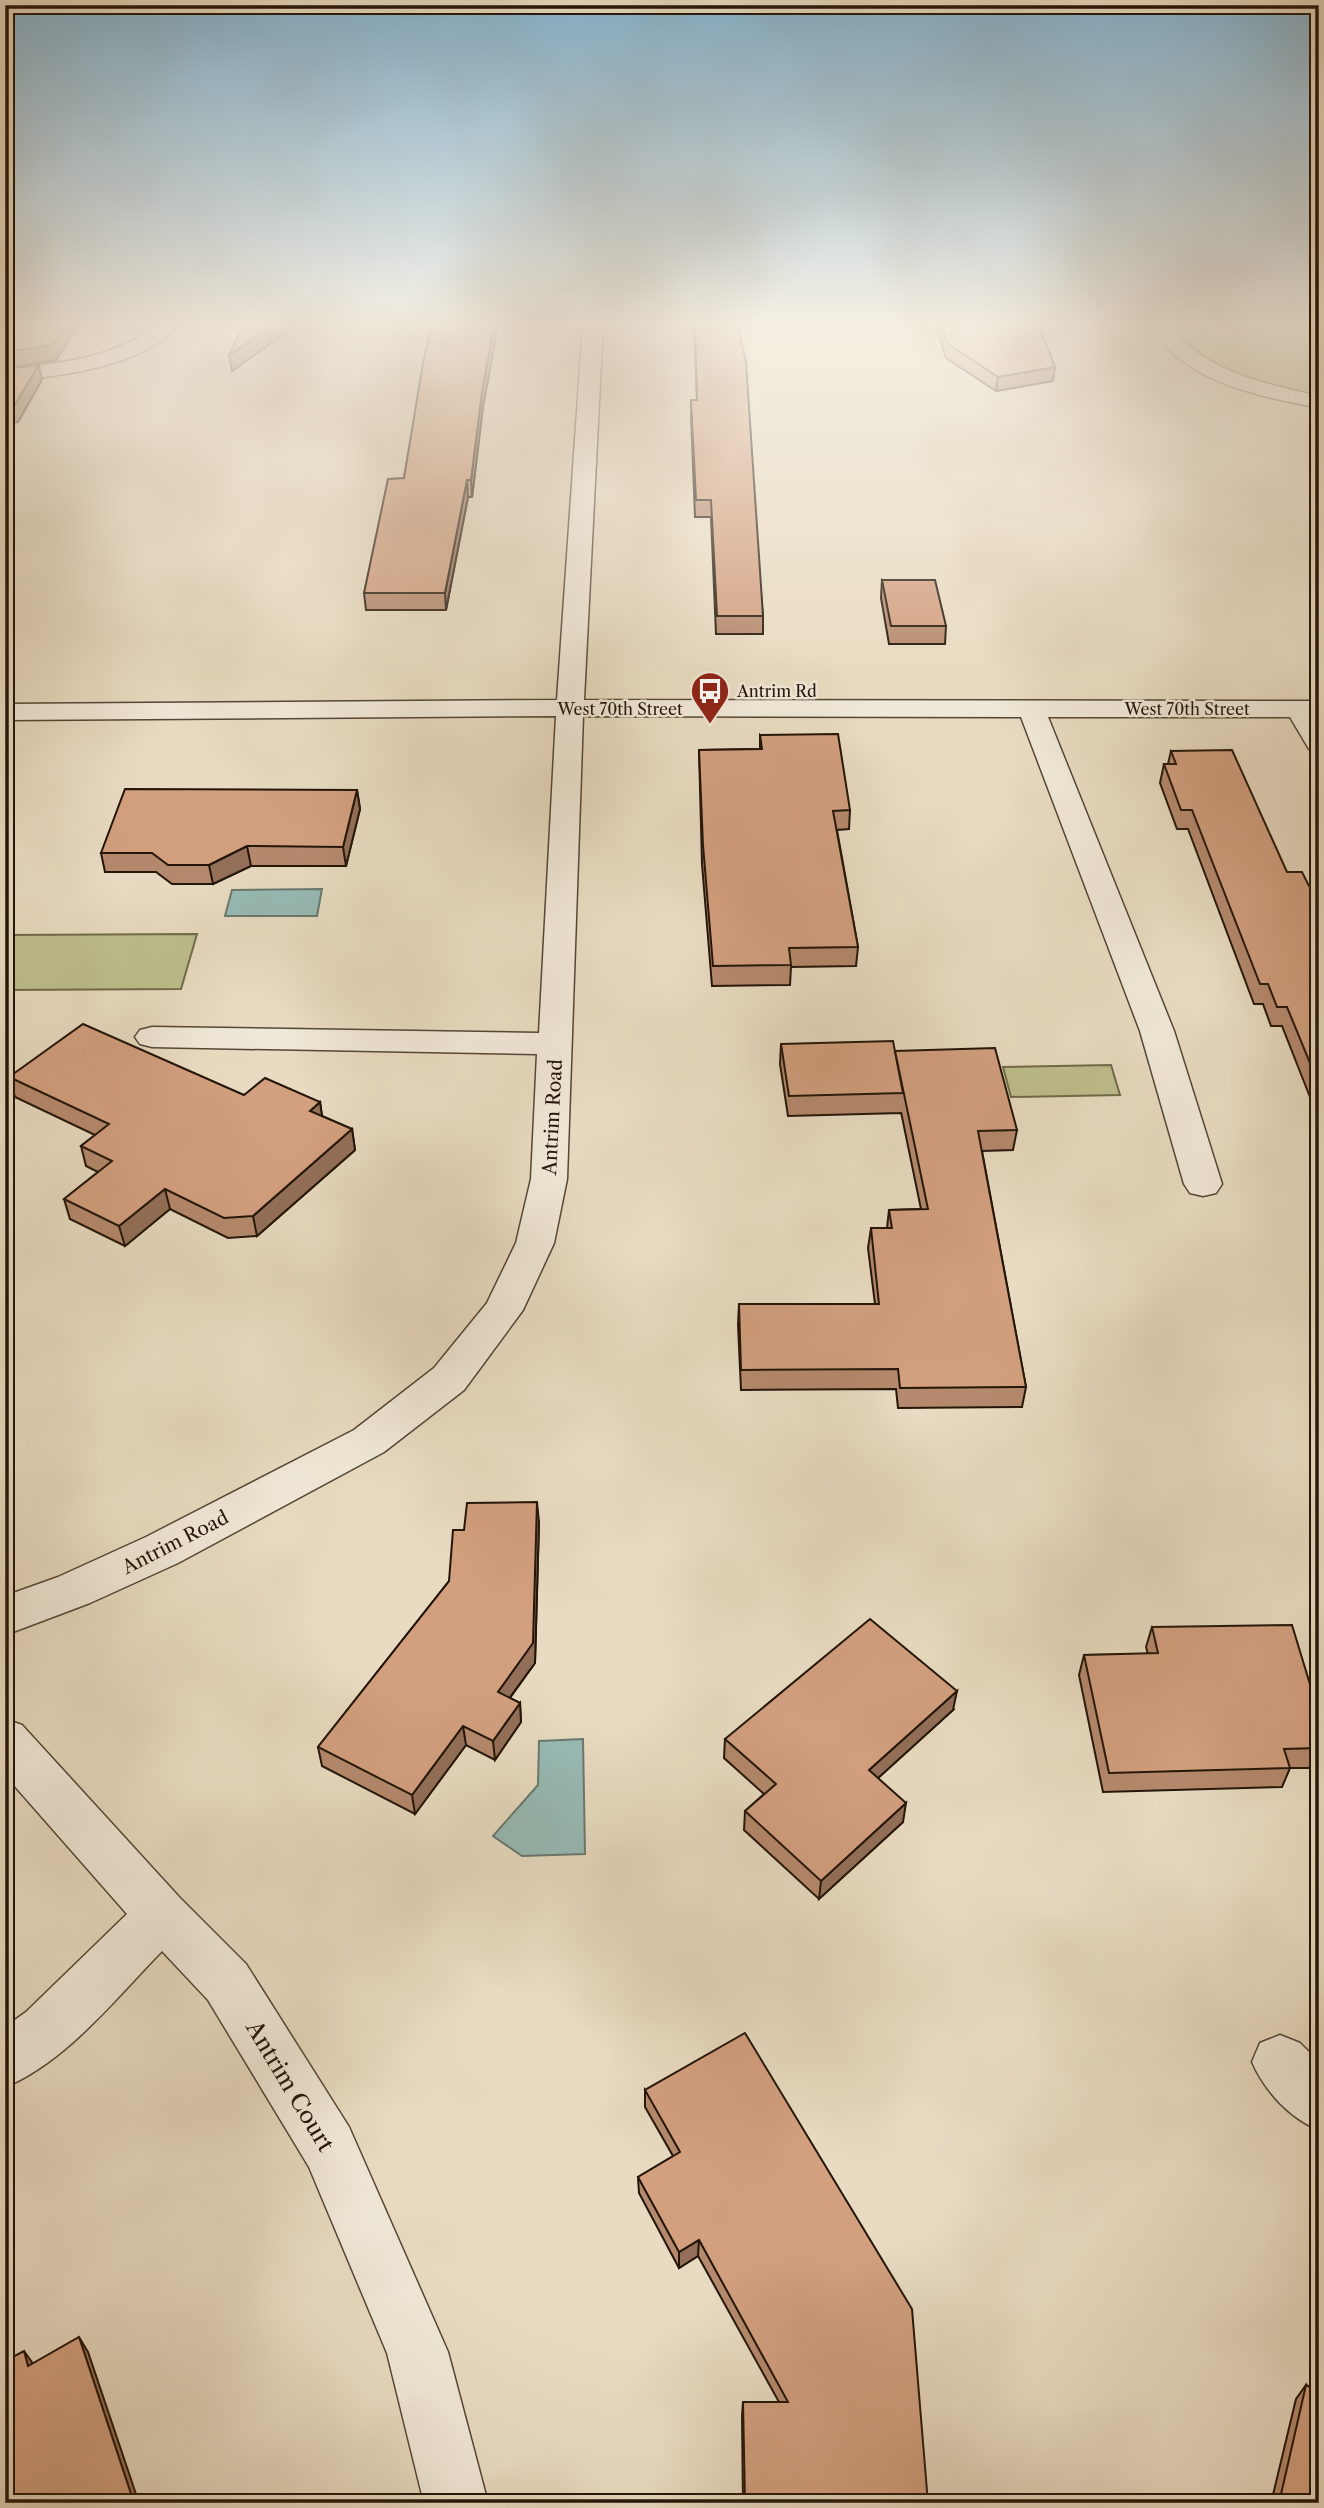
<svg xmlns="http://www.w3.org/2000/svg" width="1324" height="2508" font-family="'Libre Caslon Text',serif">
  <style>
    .green { fill: #bebe8d; stroke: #706a4a; stroke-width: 2 }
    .water { fill: #97bbb6; stroke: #697970; stroke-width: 2 }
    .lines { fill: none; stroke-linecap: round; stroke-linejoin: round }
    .minor-casing { stroke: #544636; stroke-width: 3 }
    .minor { fill: #f0e8d7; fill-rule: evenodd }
    .wall { fill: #b5896d; stroke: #231508; stroke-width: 2 }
    .shaded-wall { fill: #936f59; stroke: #231508; stroke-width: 2 }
    .building { fill: #d29f7f; stroke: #231508; stroke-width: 2 }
    .labels { text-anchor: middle; stroke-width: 5; stroke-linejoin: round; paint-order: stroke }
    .far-poi-label { font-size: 16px; fill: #231508; stroke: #f0e8d7; text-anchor: start }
    .far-street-label { font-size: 16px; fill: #231508; stroke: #f0e8d7 }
    .street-label { font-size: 19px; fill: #231508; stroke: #f0e8d7 }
    .near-street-label { font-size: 23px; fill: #231508; stroke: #f0e8d7 }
  </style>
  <rect width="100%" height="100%" fill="#e8dbc1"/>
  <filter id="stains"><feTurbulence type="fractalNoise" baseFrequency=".00286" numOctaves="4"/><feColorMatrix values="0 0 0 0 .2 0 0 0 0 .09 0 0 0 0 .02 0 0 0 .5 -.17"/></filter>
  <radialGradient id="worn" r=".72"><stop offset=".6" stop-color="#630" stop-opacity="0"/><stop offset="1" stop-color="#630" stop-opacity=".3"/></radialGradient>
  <!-- green -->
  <g class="green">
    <path d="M1175,324H1319V398C1270,384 1200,372 1175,324Z"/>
    <path d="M197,934L181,989L5,990V935Z"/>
    <path d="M1111,1065L1120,1095L1011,1097L1003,1067Z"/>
  </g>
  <!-- water -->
  <g class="water">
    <path d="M322,889L317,916H225L232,890Z"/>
    <path d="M583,1739L585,1854L522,1856L493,1836L538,1785L539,1741Z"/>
  </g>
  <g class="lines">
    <!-- minor casing -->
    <g class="minor-casing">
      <g id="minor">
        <path d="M157,324H178C146,368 55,376 5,382V370C57,363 116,359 157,324Z"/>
        <path d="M583,324H603L584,700L1319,701V751L1309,749L1290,717H1048L1174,1031L1222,1184L1216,1193L1203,1196L1190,1193L1184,1184L1140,1031L1021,717L583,716L567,1179L554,1243L523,1310L464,1390L384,1452L178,1563L90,1603L5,1635V1596L58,1577L146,1537L354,1430L434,1368L487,1303L516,1243L531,1179L537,1054L152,1047L140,1044L135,1037L140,1030L152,1027L539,1033L556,716L5,720V704L557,700Z"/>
        <path d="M1150,324H1168C1202,371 1265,384 1319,396V408C1259,396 1181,382 1150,324Z"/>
        <path d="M5,1719L22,1725L180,1898L246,1964L349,2127L448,2352L488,2503H424L387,2353L309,2167L208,2000L162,1951C116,1998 66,2062 5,2087V2027L26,2012L127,1914L5,1775Z"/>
        <path d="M1280,2035L1300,2043L1319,2062V2130C1289,2118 1265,2091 1252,2062L1260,2043Z"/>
      </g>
    </g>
    <!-- minor -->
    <use href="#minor" class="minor"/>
  </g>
  <!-- wall -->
  <g class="wall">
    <path d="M432,324H498L483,407L472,497H468L446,610H366L364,593L404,478Z"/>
    <path d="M694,324H737L763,616V634H716L711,517H695L691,416V400H697Z"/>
    <path d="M936,324H1038L1055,367L1053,381L996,391L946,358Z"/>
    <path d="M882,580L946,626L945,644H889L881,598Z"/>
    <path d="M760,735L850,810L849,829L837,830L858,947L856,966L791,967L790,985L712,986L702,864L699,750L760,749Z"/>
    <path d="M1171,751L1287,872L1309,886H1319V1120L1282,1026H1271L1263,1004H1254L1188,829H1177L1160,783L1164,764H1168Z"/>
    <path d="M357,790L360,809L346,866H251L213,884H172L156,872H105L101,853Z"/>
    <path d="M781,1044L895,1052L1017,1130L1013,1150L982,1151L1026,1387L1022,1407L898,1408L896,1389L741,1390L738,1325L739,1304H875L868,1248L871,1228H887L889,1210L921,1209L901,1112V1113L788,1116L780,1064Z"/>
    <path d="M9,1077L244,1095L320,1102L322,1116L352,1129L355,1150L257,1236L228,1238L170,1209L125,1246L70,1219L64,1199L98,1172L86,1166L81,1146L95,1135L15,1097Z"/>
    <path d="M539,1522L535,1663L510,1698L520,1703L521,1722L495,1760L466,1745L415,1814L322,1766L318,1747L449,1581L464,1530Z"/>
    <path d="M1152,1627L1319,1714V1768H1290L1282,1787L1103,1792L1079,1675L1084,1655L1148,1654L1146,1647Z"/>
    <path d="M953,1710L878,1778L903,1822L819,1899L744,1830L745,1811L764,1794L724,1758L725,1739Z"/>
    <path d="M645,2090L928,2503H743L742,2416L743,2402H779L698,2256L679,2268L639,2193L638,2177L673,2156L645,2107Z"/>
    <path d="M1306,2385L1319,2503H1271L1296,2399Z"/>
  </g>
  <!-- shaded-wall -->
  <g class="shaded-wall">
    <path d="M66,324H79L56,360L5,368V352Z"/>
    <path d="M275,324H298L232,371L229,355Z"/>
    <path d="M494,324H498L483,407L472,497L471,480L482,392Z"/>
    <path d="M39,365L42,380L18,422L5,423V407Z"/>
    <path d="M1055,367L1053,381L996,391L998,377Z"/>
    <path d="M467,480L468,497L446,610L445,593Z"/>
    <path d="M357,790L360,809L346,866L343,847Z"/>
    <path d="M247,846L251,866L213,884L209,865Z"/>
    <path d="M320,1102L323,1123L310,1111Z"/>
    <path d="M352,1129L355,1150L257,1236L253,1216Z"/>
    <path d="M165,1189L170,1209L125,1246L119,1226Z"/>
    <path d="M537,1502L539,1522L535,1663L500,1711L498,1692Z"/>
    <path d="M957,1691L953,1710L866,1789L869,1770Z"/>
    <path d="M520,1703L521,1722L495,1760L493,1741Z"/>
    <path d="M463,1726L466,1745L415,1814L412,1795Z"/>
    <path d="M906,1803L903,1822L819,1899L821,1881Z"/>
    <path d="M699,2240L698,2256L679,2268V2252Z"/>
    <path d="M79,2337L88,2352L139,2503H134Z"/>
    <path d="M24,2351L34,2365L28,2366Z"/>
  </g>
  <!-- building -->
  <g class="building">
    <path d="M5,324H66L53,345L5,352Z"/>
    <path d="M244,324H275L229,355Z"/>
    <path d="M432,324H494L482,392L471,480H467L445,593H364L388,479L404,478L423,363Z"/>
    <path d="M695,324H737L746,362L763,616H717L711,500H696L691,400H697Z"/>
    <path d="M941,324H1038L1055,367L998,377L948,344Z"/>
    <path d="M39,365L14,406L5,407V369Z"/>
    <path d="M882,580H935L946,626H891Z"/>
    <path d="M838,734L850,810L833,811L858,947L789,948L791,965L713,966L703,845L699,750L762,749L760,735Z"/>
    <path d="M1232,750L1287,872H1302L1309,886H1319V1085L1287,1007H1277L1268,984H1260L1192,810H1181L1164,764H1176L1171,751Z"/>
    <path d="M125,789L357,790L343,847L247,846L209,865H168L152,853H101Z"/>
    <path d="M83,1024L244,1095L265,1078L320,1102L310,1111L352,1129L253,1216L224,1218L165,1189L119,1226L64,1199L112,1161L81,1146L109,1124L9,1077Z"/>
    <path d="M893,1041L903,1093L789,1096L781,1044Z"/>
    <path d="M995,1048L1017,1130L978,1131L1026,1387L900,1388L898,1369L741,1370L739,1304H879L871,1228H892L889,1210L928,1209L895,1051Z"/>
    <path d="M537,1502L533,1643L498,1692L520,1703L493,1741L463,1726L412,1795L318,1747L449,1581L453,1530H464L467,1503Z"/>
    <path d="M870,1619L957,1691L869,1770L906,1803L821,1881L745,1811L776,1784L725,1739Z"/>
    <path d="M1292,1625L1319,1714V1748L1284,1749L1290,1768L1109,1773L1084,1655L1158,1653L1152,1627Z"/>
    <path d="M745,2033L912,2309L928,2503H745L743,2402H788L699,2240L679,2252L638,2177L680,2152L645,2090Z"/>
    <path d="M79,2337L134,2503H5V2361L24,2351L28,2366Z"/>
    <path d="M1306,2385L1319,2391V2503H1279Z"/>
  </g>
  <!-- sky -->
  <linearGradient id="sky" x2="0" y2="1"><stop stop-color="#87b7d4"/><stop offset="0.48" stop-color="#f5efe3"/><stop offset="1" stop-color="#f5efe3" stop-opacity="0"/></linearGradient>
  <rect width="1324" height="675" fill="url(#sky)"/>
  <!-- icons -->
  <defs>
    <g id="bus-pin" transform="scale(2.0125)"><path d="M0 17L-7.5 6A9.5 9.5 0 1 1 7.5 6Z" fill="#8f2418" stroke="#f0e8d7"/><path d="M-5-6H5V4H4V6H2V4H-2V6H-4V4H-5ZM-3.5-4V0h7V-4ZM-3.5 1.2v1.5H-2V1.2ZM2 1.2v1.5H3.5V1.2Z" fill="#fff"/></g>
  </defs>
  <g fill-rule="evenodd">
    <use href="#bus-pin" x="710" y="691"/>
  </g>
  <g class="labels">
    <!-- far-poi labels -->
    <g class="far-poi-label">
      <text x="737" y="697">Antrim Rd</text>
    </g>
    <!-- far-street labels -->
    <g class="far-street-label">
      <text x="620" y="715">West 70th Street</text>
      <text x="1187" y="715">West 70th Street</text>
    </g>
    <!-- street labels -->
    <g class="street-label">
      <text transform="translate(552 1117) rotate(-87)" y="7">Antrim Road</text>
      <text transform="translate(175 1542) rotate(-27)" y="7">Antrim Road</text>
    </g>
    <!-- near-street labels -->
    <g class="near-street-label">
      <text transform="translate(290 2086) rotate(59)" y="8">Antrim Court</text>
    </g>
  </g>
  <!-- margin -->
  <rect width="1324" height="2508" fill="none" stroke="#e8dbc1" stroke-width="28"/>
  <rect x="7" y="7" width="1310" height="2494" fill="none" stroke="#231508" stroke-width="3.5"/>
  <rect x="14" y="14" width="1296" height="2480" fill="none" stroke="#231508" stroke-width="2"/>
  <rect width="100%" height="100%" filter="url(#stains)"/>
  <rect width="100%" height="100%" fill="url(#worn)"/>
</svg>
